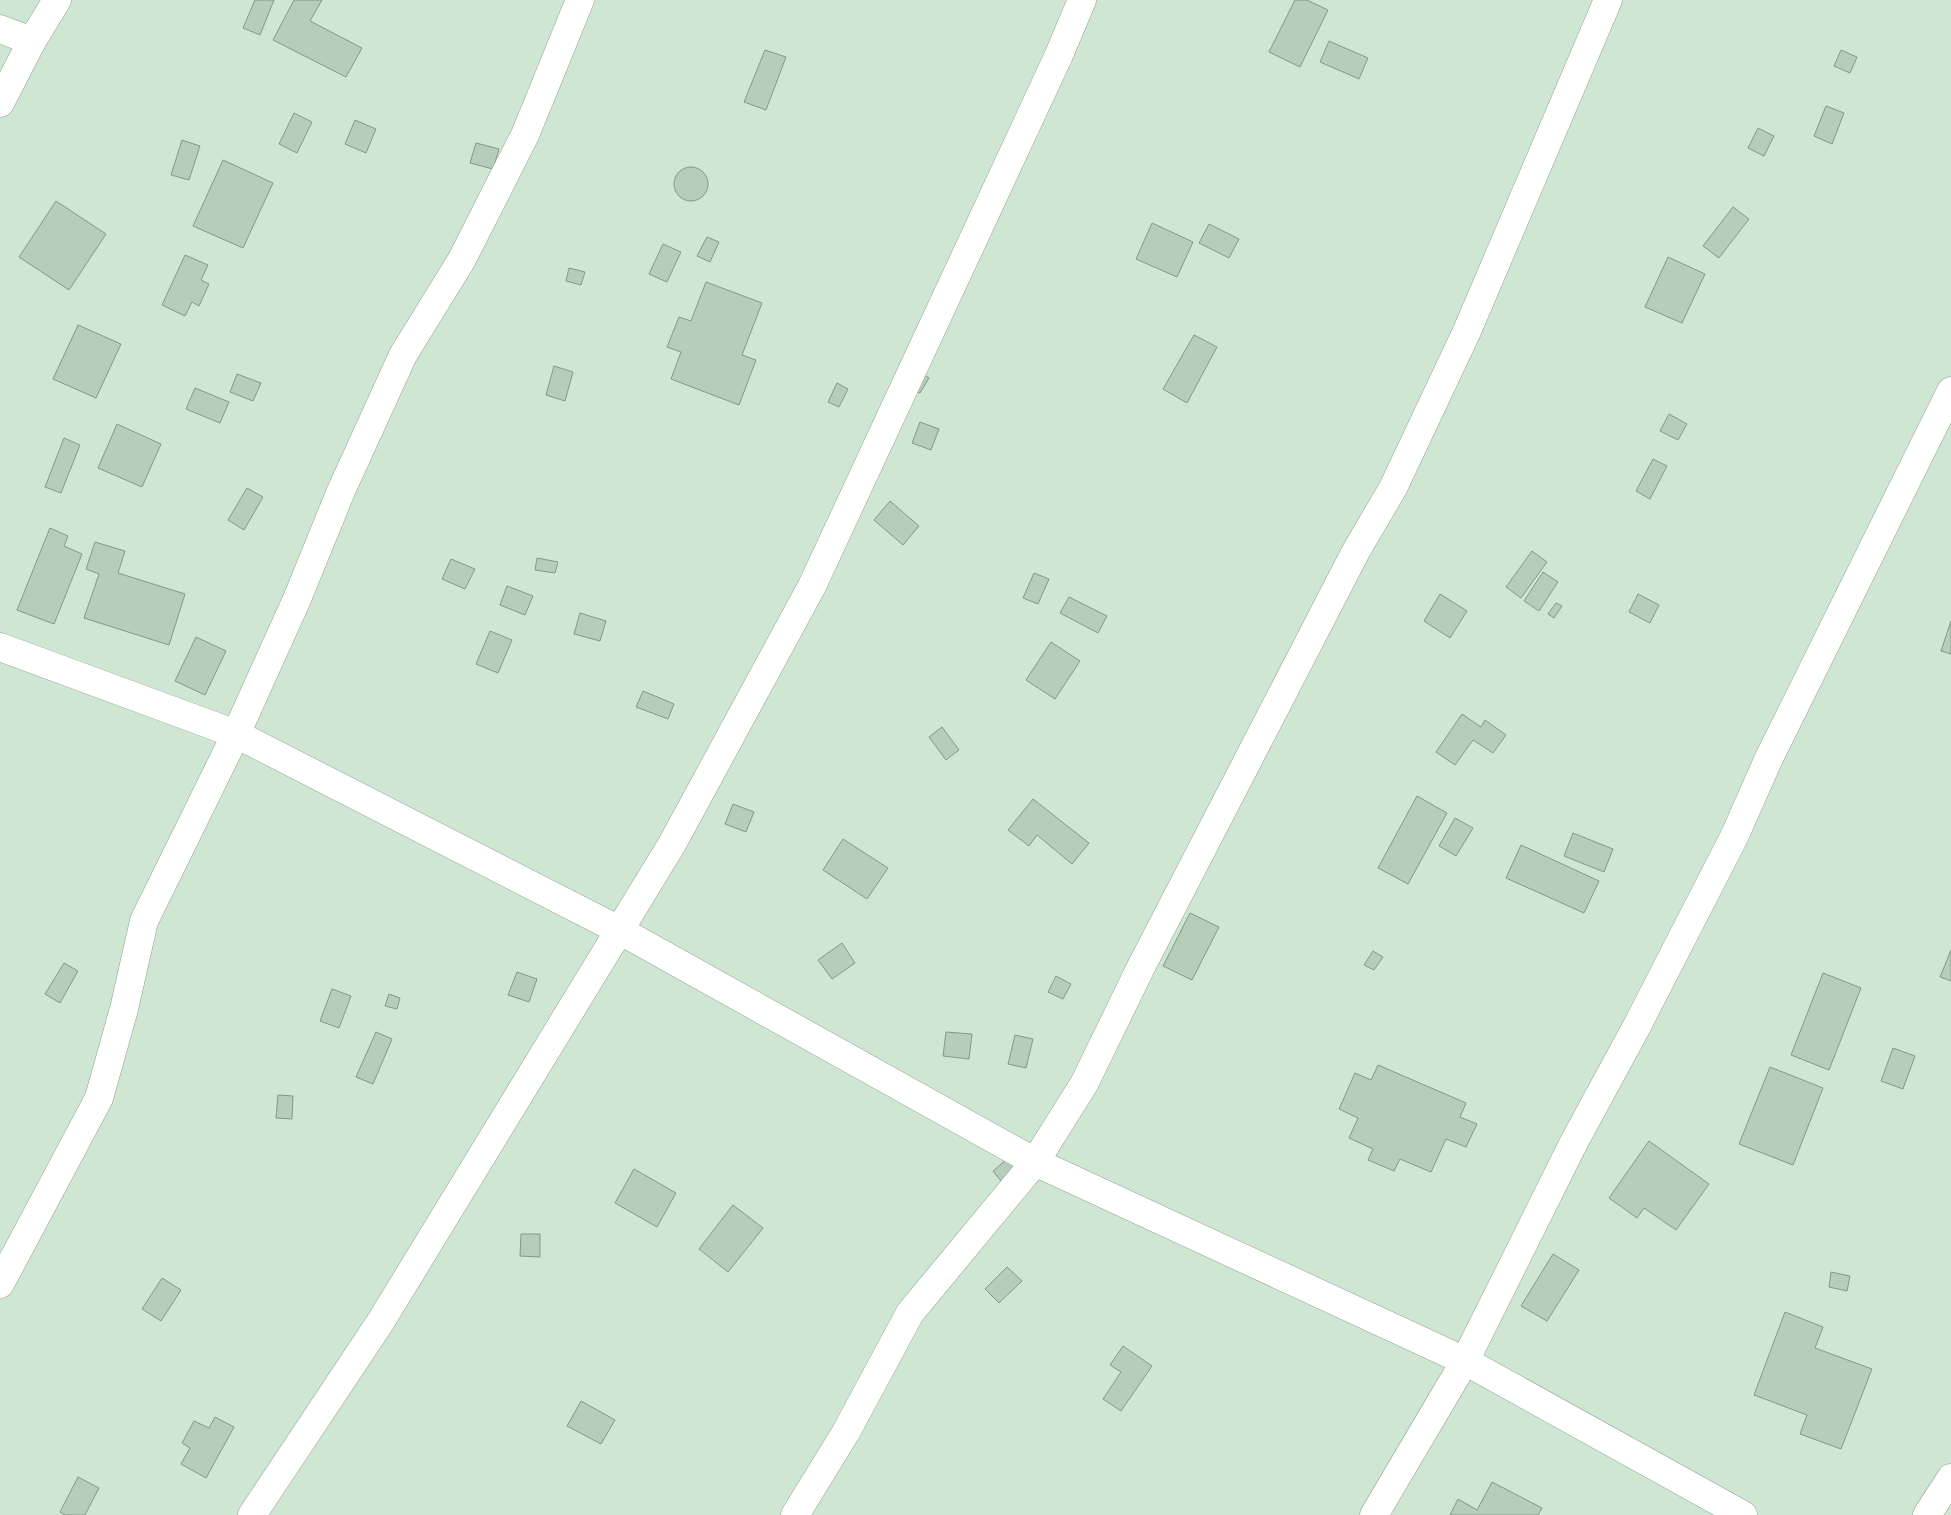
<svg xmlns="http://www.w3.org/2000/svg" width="1951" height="1515" font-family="Georgia,serif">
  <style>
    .building { fill: #b6cdba; stroke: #839986 }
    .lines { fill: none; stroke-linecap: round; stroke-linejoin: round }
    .minor-casing { stroke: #8ca390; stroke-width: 29 }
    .minor { stroke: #fff; stroke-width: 28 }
  </style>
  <rect width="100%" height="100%" fill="#cfe7d2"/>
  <!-- building -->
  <g class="building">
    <path d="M255,0H274L260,35L243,28Z"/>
    <path d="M294,0H322L310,21L362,48L346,77L273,40Z"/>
    <path d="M1295,0H1307L1328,10L1300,67L1269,52Z"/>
    <path d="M1329,41L1368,58L1359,79L1320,62Z"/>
    <path d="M765,50L786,57L766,110L744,102Z"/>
    <path d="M1841,50L1857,57L1850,73L1834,66Z"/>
    <path d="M1826,106L1844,113L1832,144L1814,136Z"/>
    <path d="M294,113L312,122L297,153L279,144Z"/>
    <path d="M355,120L376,129L366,153L345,144Z"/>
    <path d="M1758,128L1774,136L1764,156L1748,148Z"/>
    <path d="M182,140L200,146L189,180L171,175Z"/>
    <path d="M476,143L499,149L493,169L470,163Z"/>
    <path d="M223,160L273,183L243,248L193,226Z"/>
    <circle cx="691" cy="184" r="17"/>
    <path d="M56,201L106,234L69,290L19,257Z"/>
    <path d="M1733,207L1749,219L1719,258L1703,246Z"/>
    <path d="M1152,223L1193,242L1177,277L1136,259Z"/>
    <path d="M1209,224L1239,239L1229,258L1199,243Z"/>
    <path d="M707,237L719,242L710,262L697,256Z"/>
    <path d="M663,244L681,252L667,282L649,274Z"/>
    <path d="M185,255L208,265L201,280L209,284L199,306L192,302L185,316L162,305Z"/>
    <path d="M1668,257L1705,274L1682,323L1645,307Z"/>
    <path d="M569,268L585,272L581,285L566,281Z"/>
    <path d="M706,282L762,303L742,355L756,360L739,405L671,379L681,352L667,347L679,317L691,321Z"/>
    <path d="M78,325L121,344L96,398L53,379Z"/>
    <path d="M1194,335L1217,347L1187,403L1163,389Z"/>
    <path d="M554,366L573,372L565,401L546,395Z"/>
    <path d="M916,371L929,378L920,393L907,386Z"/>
    <path d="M237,374L261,383L253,401L230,392Z"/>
    <path d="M837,383L848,389L839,407L828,402Z"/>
    <path d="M195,388L229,402L220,423L186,409Z"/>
    <path d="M1669,414L1687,424L1678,440L1660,431Z"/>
    <path d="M920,422L939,429L931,450L912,443Z"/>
    <path d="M117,424L161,444L142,487L98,468Z"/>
    <path d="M64,438L80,445L61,493L45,487Z"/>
    <path d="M1653,459L1667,466L1650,499L1636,491Z"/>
    <path d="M247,488L263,497L244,530L228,520Z"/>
    <path d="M890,501L919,526L903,545L874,520Z"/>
    <path d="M50,528L68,536L64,546L82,554L54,624L17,610Z"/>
    <path d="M95,542L125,551L118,573L185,594L169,645L84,618L99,574L86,569Z"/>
    <path d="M1532,551L1547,562L1521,598L1506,587Z"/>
    <path d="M537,558L558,562L555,573L535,570Z"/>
    <path d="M451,559L475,569L465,589L442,579Z"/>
    <path d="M1543,572L1558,582L1539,611L1524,601Z"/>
    <path d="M1034,573L1049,579L1038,604L1023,598Z"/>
    <path d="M507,586L533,596L525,615L500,605Z"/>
    <path d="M1440,594L1467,611L1450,638L1424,621Z"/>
    <path d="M1638,594L1659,605L1650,623L1629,612Z"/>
    <path d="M1069,597L1107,616L1098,633L1060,613Z"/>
    <path d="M1556,603L1562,606L1554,618L1548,614Z"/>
    <path d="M580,613L606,621L600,641L574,634Z"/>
    <path d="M1951,621V654L1941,651Z"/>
    <path d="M490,631L512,640L498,673L476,664Z"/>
    <path d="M196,637L226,651L205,695L175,681Z"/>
    <path d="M1051,642L1080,661L1055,699L1026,680Z"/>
    <path d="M643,691L674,704L668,719L636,707Z"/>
    <path d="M1462,714L1481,727L1485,720L1506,735L1493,753L1473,740L1455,765L1436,752Z"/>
    <path d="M942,727L959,750L946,760L929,737Z"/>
    <path d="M1417,796L1447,813L1408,884L1378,868Z"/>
    <path d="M1033,799L1089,843L1072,864L1037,835L1029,846L1008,830Z"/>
    <path d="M733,804L754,812L746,832L725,824Z"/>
    <path d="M1455,818L1473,828L1456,856L1439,846Z"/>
    <path d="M1573,833L1613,849L1604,872L1564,856Z"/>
    <path d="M843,839L888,868L867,899L823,870Z"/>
    <path d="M1521,845L1599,881L1584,913L1506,878Z"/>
    <path d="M1190,913L1219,927L1192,980L1163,966Z"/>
    <path d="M842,943L855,963L832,979L818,960Z"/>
    <path d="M1951,950V981L1940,977Z"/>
    <path d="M1373,951L1383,957L1374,970L1364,965Z"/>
    <path d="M64,963L78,971L60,1003L45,994Z"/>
    <path d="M517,972L537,979L529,1002L508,995Z"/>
    <path d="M1823,973L1861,988L1829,1070L1791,1055Z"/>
    <path d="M1056,976L1071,984L1063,999L1048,992Z"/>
    <path d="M332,989L351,996L339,1028L320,1021Z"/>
    <path d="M389,994L400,998L397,1009L385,1006Z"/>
    <path d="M376,1032L392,1039L373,1084L356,1077Z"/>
    <path d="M946,1032L972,1034L969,1059L943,1056Z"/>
    <path d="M1015,1035L1033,1039L1026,1068L1008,1064Z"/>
    <path d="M1893,1048L1915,1056L1903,1089L1881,1081Z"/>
    <path d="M1378,1065L1466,1103L1460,1117L1477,1124L1466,1147L1446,1139L1431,1172L1400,1159L1394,1171L1368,1160L1373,1149L1349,1138L1358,1118L1339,1109L1355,1073L1371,1080Z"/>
    <path d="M1770,1067L1823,1088L1793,1165L1739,1144Z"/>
    <path d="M278,1095L293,1096L292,1119L276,1118Z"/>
    <path d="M1649,1141L1709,1184L1676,1230L1644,1208L1637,1218L1609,1198Z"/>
    <path d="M1015,1152L1027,1168L1005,1186L993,1171Z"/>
    <path d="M634,1169L676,1193L657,1227L615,1203Z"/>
    <path d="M733,1205L763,1228L728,1272L699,1249Z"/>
    <path d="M521,1234H540V1257L520,1256Z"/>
    <path d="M1553,1254L1579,1270L1547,1321L1521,1306Z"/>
    <path d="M1007,1267L1022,1281L999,1303L985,1289Z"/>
    <path d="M1831,1272L1850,1276L1847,1291L1829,1287Z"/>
    <path d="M162,1278L181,1290L161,1321L142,1309Z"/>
    <path d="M1785,1312L1823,1327L1815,1348L1872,1369L1841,1449L1800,1434L1807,1415L1754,1395Z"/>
    <path d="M1123,1346L1152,1366L1121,1411L1103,1399L1121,1372L1110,1365Z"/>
    <path d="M581,1401L615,1420L601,1444L567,1426Z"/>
    <path d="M215,1417L234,1427L206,1478L181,1464L190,1448L182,1443L194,1421L209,1428Z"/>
    <path d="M78,1477L99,1488L85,1515H65L60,1512Z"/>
    <path d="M1492,1482L1542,1508L1538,1515H1450L1458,1499L1477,1510Z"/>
  </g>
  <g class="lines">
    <!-- minor casing -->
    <g class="minor-casing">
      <g id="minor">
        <path d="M0,29L32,41"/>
        <path d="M0,103L32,41L57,0"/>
        <path d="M0,647L236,734L619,930L1035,1162L1465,1361L1743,1515"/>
        <path d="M0,1284L99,1098L124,1009L144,921L236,734L297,599L341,491L403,355L461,261L525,135L580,0"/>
        <path d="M252,1515L381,1321L672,844L812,586L1058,57L1082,0"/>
        <path d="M795,1515L846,1432L910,1313L1035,1162L1084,1084L1140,969L1356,551L1393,488L1467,331L1608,0"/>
        <path d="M1374,1515L1465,1361L1573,1144L1638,1024L1734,837L1769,758L1951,391"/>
        <path d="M1927,1515L1951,1478"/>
      </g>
    </g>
    <!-- minor -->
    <use href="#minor" class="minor"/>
  </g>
</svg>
